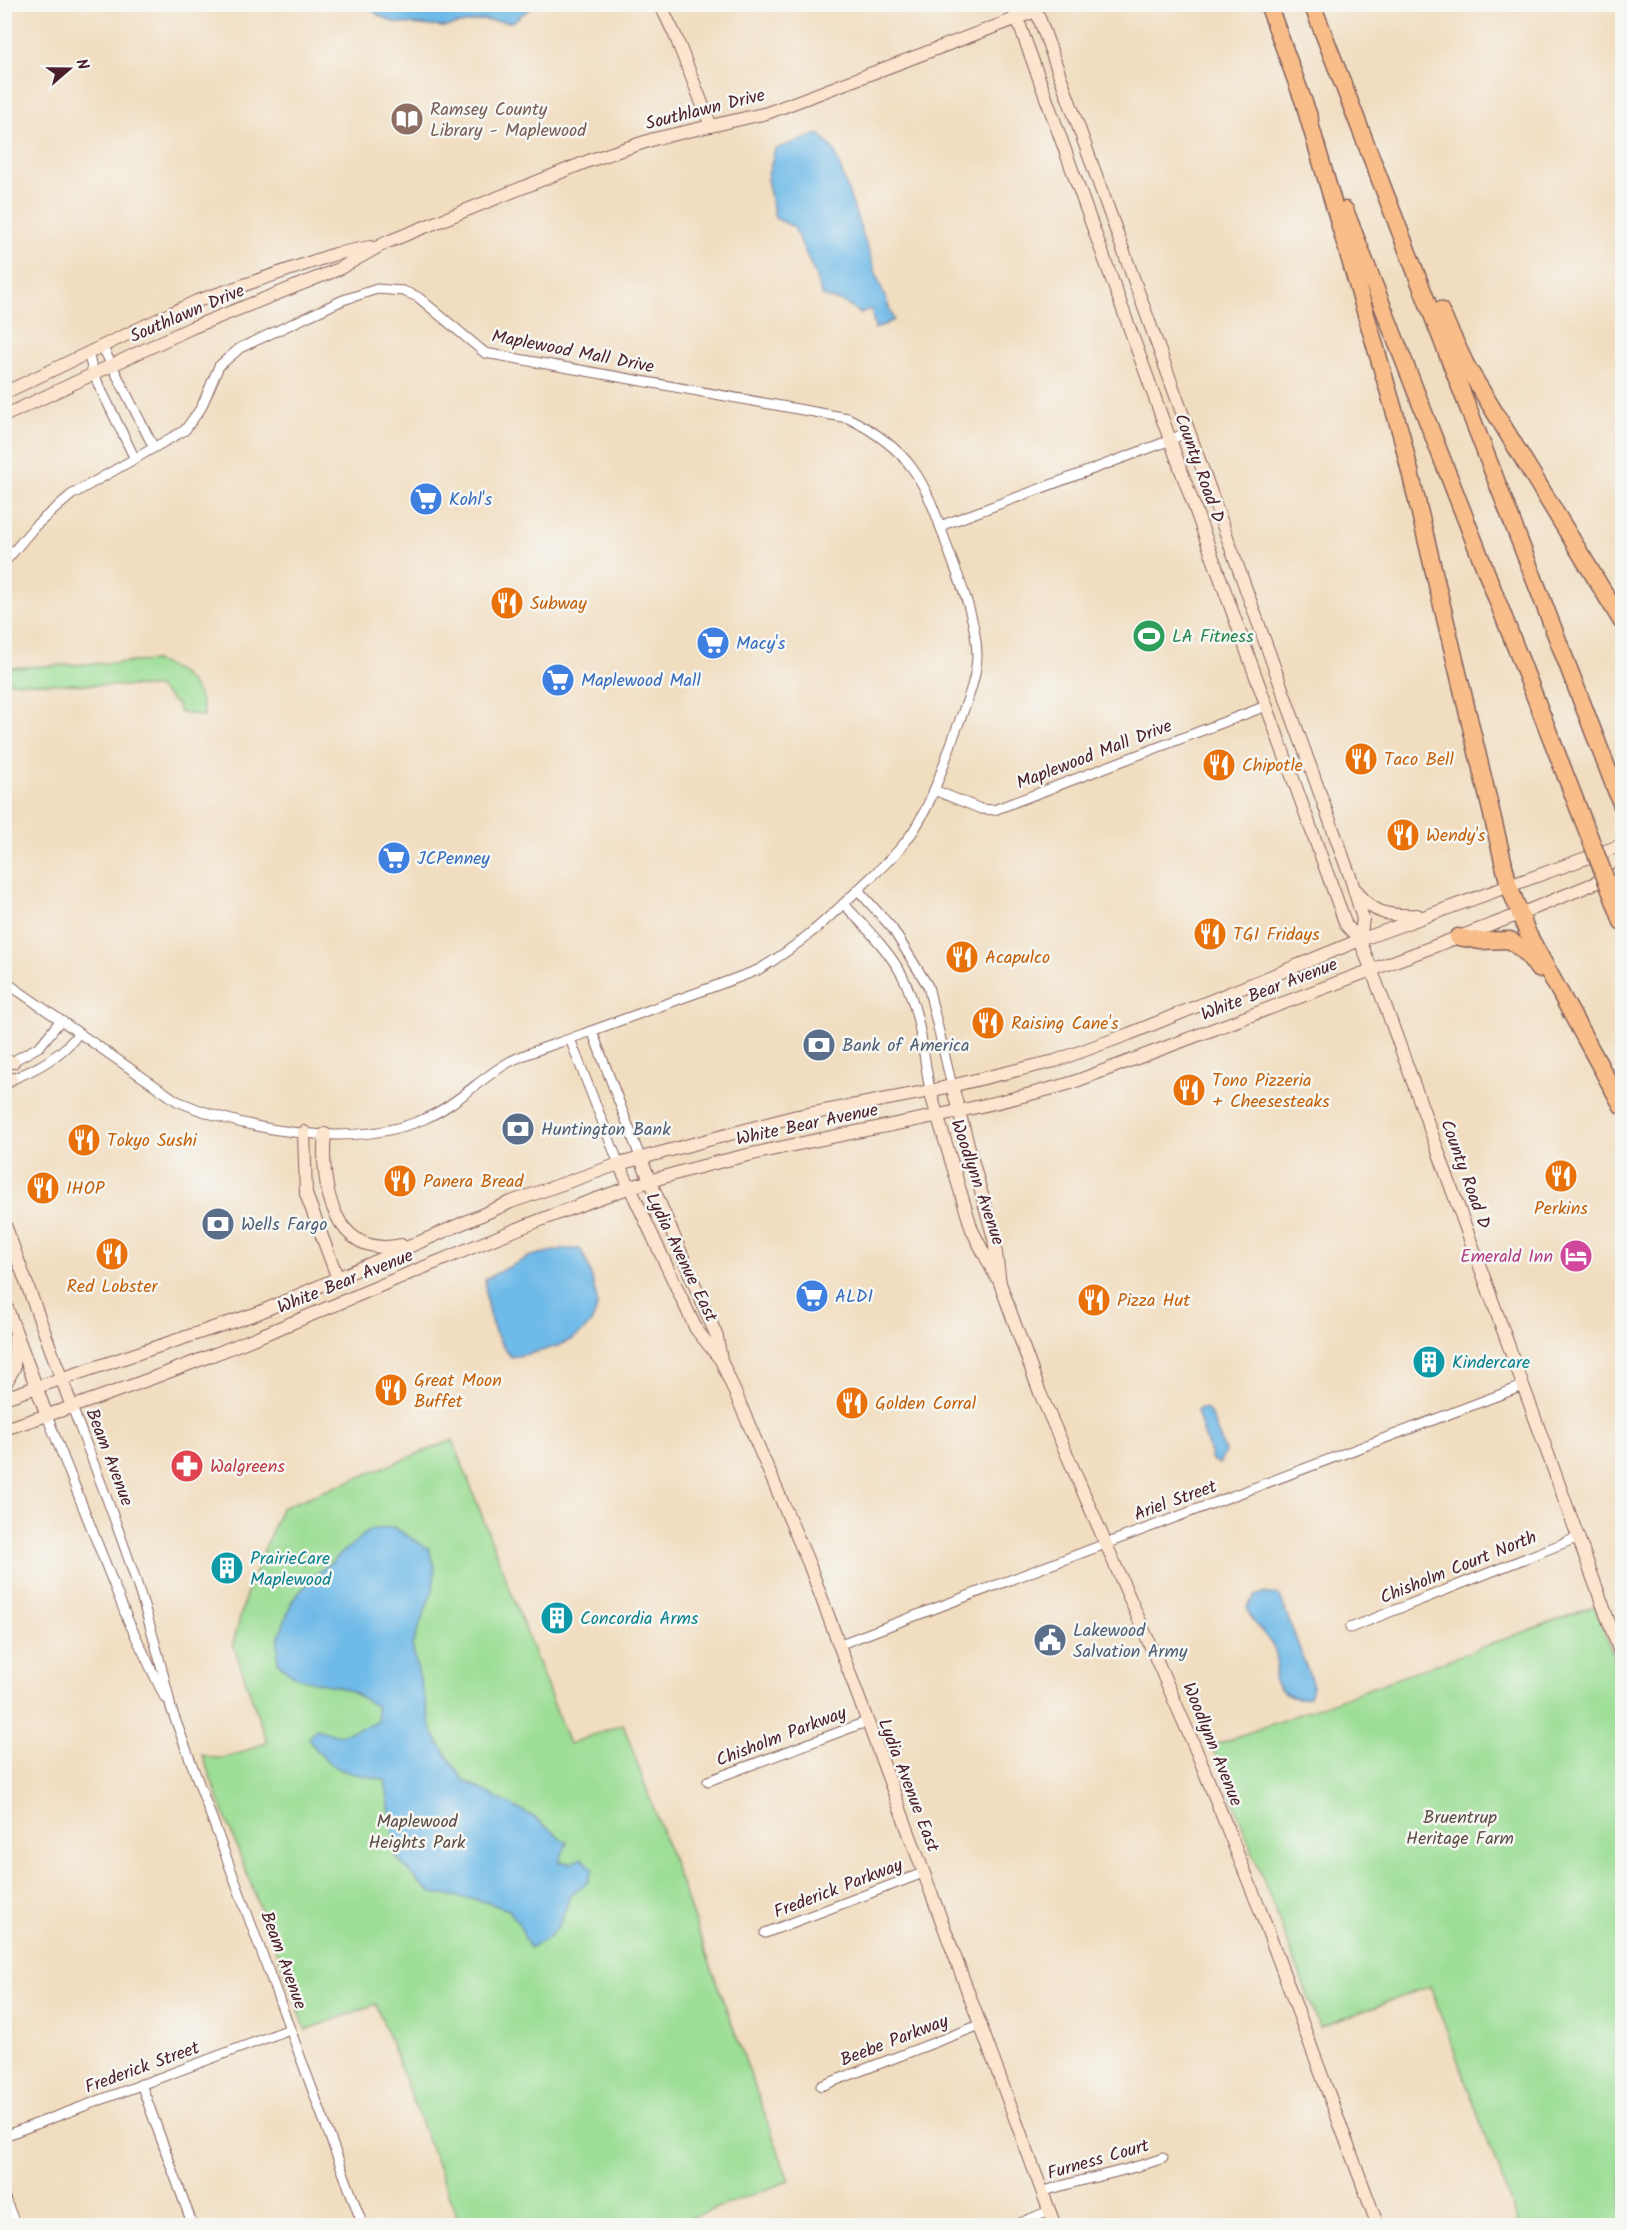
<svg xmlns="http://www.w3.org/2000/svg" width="1627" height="2230" font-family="Kalam,sans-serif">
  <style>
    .green { fill: #9cde95; stroke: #737e60; stroke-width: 1.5 }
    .water { fill: #6ebae8; stroke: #5c6c8a; stroke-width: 1.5 }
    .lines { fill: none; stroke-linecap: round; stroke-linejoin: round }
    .street-casing { stroke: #84625f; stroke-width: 11 }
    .secondary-casing { stroke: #84625f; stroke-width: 14 }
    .highway-casing { stroke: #84625f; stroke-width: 19 }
    .street { stroke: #fff; stroke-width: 9 }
    .secondary { stroke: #fce5cf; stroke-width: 12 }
    .highway { stroke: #f8bd88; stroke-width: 16 }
    .highway-bridge-casing { stroke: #84625f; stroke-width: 19; stroke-linecap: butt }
    .highway-bridge { stroke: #f8bd88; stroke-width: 16 }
    .labels { text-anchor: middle; stroke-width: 5; stroke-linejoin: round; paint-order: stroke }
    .education-label { font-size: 18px; fill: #785e54; stroke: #f6f6f2; text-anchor: start }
    .street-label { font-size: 18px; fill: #4a1f2b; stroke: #f6f6f2 }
    .shop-label { font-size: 18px; fill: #366cbe; stroke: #f6f6f2; text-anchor: start }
    .food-label { font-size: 18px; fill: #c56008; stroke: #f6f6f2; text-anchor: start }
    .leisure-label { font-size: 18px; fill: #27864d; stroke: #f6f6f2; text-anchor: start }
    .service-label { font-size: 18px; fill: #4e5e75; stroke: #f6f6f2; text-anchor: start }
    .hotel-label { font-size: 18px; fill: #b23c85; stroke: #f6f6f2; text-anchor: end }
    .culture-label { font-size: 18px; fill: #0d838f; stroke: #f6f6f2; text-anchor: start }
    .health-label { font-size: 18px; fill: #be3a42; stroke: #f6f6f2; text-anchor: start }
    .park-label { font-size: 18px; fill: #5e4f46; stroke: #f6f6f2 }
  </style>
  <rect width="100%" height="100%" fill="#f6f6f2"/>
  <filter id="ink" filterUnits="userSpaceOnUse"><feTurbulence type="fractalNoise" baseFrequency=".0167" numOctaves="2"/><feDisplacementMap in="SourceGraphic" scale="12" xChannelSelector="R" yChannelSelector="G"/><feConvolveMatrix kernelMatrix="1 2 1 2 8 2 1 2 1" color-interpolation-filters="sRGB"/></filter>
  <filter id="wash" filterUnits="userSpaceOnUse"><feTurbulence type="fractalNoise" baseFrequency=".008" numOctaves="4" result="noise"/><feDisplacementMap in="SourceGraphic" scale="24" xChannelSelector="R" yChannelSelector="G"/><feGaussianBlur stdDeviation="1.35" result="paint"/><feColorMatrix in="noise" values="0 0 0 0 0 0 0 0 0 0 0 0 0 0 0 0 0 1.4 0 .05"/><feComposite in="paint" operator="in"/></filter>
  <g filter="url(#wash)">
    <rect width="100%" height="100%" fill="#f1ddbf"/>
    <!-- green -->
    <g class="green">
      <path d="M154,661C181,669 202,686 204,716L179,712L178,706L157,687L5,682V668Z"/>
      <path d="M453,1440L569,1744L623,1724L789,2181L671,2225H460L376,2004L306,2030L202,1755C225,1764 246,1750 267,1742L233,1644L246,1595L281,1508Z"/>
      <path d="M1595,1606L1622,1681V2225H1519L1430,1986L1320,2027L1212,1746Z"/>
    </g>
    <!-- water -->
    <g class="water">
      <path d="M366,5H535L512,22L482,20L444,27L396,23L378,15Z"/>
      <path d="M819,134L834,150L879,282L894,320L875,329L871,309L860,313L845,303L822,296L814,272L794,227L775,218L767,179L775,149Z"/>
      <path d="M564,1249H580C587,1260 590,1270 593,1283C594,1290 598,1299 597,1306C592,1343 541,1352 511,1357C492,1335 485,1308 485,1279L531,1256Z"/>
      <path d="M1200,1408L1206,1409L1210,1413L1225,1452L1219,1464L1212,1460L1197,1411Z"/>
      <path d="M393,1527L429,1549L435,1570L433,1589L412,1646L433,1734L463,1780L532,1816L567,1843L559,1862L572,1863L582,1858L593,1869L587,1883L570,1896L560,1924L548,1938L529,1948L519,1924L509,1910L479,1900L432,1893L421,1885L397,1858L385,1780C344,1771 333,1775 308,1738L316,1729L339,1736L378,1722L376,1706C366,1701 357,1694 347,1690C323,1680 295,1685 278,1662V1640L292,1601L314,1576L370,1530Z"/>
      <path d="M1263,1593L1280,1596L1313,1685L1309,1697C1291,1701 1283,1694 1274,1680C1275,1674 1277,1667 1277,1661C1277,1640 1251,1627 1247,1607L1255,1596Z"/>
    </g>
  </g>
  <g filter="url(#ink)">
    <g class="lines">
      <!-- street casing -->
      <g class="street-casing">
        <g id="street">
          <path d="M102,346L153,446"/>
          <path d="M88,353L94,375L134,457"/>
          <path d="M940,526L1171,440L1188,431"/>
          <path d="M4,563L35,526L71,495L185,430L201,408L219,366L240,348L343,300L377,289L403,291L418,297L485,353L848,418C912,450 925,481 947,546C959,580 976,617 977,654C977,681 964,708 955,733C944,763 934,797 917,825C903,849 883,866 863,885C830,917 798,947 758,970C700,992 641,1013 583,1034C560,1043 533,1050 511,1061C480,1078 457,1105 424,1119C353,1150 246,1131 177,1101L4,981"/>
          <path d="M934,790L981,809L994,810L1266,706"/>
          <path d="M858,890L892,928L928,986L952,1086"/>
          <path d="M844,904C864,926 887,948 902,975C920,1010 923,1052 930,1091"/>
          <path d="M592,1031L640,1157"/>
          <path d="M570,1039L619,1164"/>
          <path d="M8,1064L40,1046L60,1021"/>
          <path d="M7,1081C34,1071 61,1057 78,1034"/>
          <path d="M72,1407C110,1506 149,1604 171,1708L363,2226"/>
          <path d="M47,1416L127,1618L165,1698"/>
          <path d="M1350,1628L1579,1537"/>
          <path d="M838,1645L1523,1386"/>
          <path d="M708,1781L866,1722"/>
          <path d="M765,1933L923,1873"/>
          <path d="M141,2084L193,2226"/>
          <path d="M821,2086L980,2025"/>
          <path d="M4,2136L290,2029"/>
          <path d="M1042,2192C1082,2178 1123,2173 1163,2158"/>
          <path d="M4,2196L16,2226"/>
          <path d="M1013,2226L1049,2211"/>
        </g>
      </g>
      <!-- secondary casing -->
      <g class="secondary-casing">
        <g id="secondary">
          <path d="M660,4L675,35L711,126"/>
          <path d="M1012,4L1346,925L1360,940L1385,1005L1622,1658"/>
          <path d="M1034,4L1351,879L1363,919L1360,940"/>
          <path d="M4,393L197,301L335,254L370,247"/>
          <path d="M4,416L191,328L339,269L385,243L591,160L654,139L767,113L1036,11"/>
          <path d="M1357,891C1373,915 1390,916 1417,915"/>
          <path d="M4,1062H13"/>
          <path d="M4,1085L11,1079"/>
          <path d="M952,1086L994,1239L1000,1283L1040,1393L1196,1750L1260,1910L1378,2226"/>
          <path d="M930,1091L972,1230L996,1277"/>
          <path d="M304,1132L306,1194L338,1279"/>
          <path d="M325,1134C320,1184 333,1260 401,1245"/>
          <path d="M640,1157L717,1337L721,1360L809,1564L1055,2226"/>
          <path d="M619,1164L696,1329L720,1359"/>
          <path d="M4,1222L72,1407"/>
          <path d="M4,1300L47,1416"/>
          <path d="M4,1386L14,1368L15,1336"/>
          <path d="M4,1398L258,1313L511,1202L619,1164L793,1117L930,1091L1055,1061L1129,1034L1360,940L1622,845"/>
          <path d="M4,1429C143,1386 277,1330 410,1273C483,1243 556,1212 631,1187C775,1140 926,1125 1071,1083L1520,914L1622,872"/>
        </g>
      </g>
      <!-- highway casing -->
      <g class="highway-casing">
        <g id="highway">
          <path d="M1268,4L1310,119"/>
          <path d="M1312,4L1622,806"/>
          <path d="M1306,110L1401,434L1509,886L1528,934L1622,1106"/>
          <path d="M1345,210L1588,833"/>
          <path d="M1440,310L1466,365L1622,622"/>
          <path d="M1617,908L1622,922"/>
          <path d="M1458,937L1480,941L1510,940L1527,954L1538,969"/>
        </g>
      </g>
      <!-- street -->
      <use href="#street" class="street"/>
      <!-- secondary -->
      <use href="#secondary" class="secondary"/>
      <!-- highway -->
      <use href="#highway" class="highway"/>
      <!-- highway-bridge casing -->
      <g class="highway-bridge-casing">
        <path id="highway-bridge" d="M1588,833L1617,908"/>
      </g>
      <!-- highway-bridge -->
      <use href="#highway-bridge" class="highway-bridge"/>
    </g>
  </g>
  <!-- icons -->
  <defs>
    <g id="library-disc" transform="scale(1.725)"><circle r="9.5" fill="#8d6e63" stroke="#f6f6f2"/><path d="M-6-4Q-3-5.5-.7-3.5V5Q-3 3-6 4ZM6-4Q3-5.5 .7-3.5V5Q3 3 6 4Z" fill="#fff"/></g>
    <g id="supermarket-disc" transform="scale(1.725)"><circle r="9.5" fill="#3f7fe0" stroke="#f6f6f2"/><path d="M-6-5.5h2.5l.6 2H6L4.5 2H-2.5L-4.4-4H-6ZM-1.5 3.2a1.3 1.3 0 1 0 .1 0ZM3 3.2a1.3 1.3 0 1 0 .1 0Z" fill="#fff"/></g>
    <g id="restaurant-disc" transform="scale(1.725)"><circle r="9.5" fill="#e8710a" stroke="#f6f6f2"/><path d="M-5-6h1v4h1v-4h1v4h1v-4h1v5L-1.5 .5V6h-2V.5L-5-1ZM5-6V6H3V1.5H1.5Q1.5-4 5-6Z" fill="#fff"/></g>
    <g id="stadium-disc" transform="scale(1.725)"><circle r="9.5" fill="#2e9e5b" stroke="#f6f6f2"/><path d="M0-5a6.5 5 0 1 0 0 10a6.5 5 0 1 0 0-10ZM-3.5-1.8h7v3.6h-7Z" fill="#fff"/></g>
    <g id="bank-disc" transform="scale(1.725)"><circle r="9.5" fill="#5c6f8a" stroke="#f6f6f2"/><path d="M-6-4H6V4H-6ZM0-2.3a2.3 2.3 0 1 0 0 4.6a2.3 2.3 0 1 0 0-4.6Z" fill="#fff"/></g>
    <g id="hotel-disc" transform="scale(1.725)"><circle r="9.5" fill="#d1479c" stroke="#f6f6f2"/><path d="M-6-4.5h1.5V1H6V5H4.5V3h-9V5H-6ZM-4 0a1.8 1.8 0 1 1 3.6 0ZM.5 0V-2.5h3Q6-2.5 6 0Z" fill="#fff"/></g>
    <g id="building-disc" transform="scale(1.725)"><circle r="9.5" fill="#0f9aa8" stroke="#f6f6f2"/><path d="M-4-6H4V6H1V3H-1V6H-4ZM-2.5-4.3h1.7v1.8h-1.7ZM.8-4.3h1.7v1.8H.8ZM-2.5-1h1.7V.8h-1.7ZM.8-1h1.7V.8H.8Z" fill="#fff"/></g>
    <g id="pharmacy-disc" transform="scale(1.725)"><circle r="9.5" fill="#e0444e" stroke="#f6f6f2"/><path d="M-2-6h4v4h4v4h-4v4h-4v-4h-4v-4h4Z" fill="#fff"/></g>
    <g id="civic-disc" transform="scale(1.725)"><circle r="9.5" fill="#5c6f8a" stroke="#f6f6f2"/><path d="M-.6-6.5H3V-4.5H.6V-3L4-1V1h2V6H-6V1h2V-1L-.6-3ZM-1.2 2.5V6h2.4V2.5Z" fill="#fff"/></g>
  </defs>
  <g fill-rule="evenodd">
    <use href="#library-disc" x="407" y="119"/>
    <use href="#supermarket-disc" x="426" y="499"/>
    <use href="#restaurant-disc" x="507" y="603"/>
    <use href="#stadium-disc" x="1149" y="636"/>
    <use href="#supermarket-disc" x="713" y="643"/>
    <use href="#supermarket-disc" x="558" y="680"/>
    <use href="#restaurant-disc" x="1361" y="759"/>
    <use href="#restaurant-disc" x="1219" y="765"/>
    <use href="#restaurant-disc" x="1403" y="835"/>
    <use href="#supermarket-disc" x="394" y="858"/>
    <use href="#restaurant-disc" x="1210" y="934"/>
    <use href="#restaurant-disc" x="962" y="957"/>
    <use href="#restaurant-disc" x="988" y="1023"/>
    <use href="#bank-disc" x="819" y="1045"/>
    <use href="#restaurant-disc" x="1189" y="1090"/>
    <use href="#bank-disc" x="518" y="1129"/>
    <use href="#restaurant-disc" x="84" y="1140"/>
    <use href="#restaurant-disc" x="1561" y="1176"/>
    <use href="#restaurant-disc" x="400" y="1181"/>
    <use href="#restaurant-disc" x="43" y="1188"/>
    <use href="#bank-disc" x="218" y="1224"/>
    <use href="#restaurant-disc" x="112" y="1254"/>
    <use href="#hotel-disc" x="1576" y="1256"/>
    <use href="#supermarket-disc" x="812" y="1296"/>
    <use href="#restaurant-disc" x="1094" y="1300"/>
    <use href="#building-disc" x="1429" y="1362"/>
    <use href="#restaurant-disc" x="391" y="1390"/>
    <use href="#restaurant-disc" x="852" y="1403"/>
    <use href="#pharmacy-disc" x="187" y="1466"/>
    <use href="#building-disc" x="227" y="1568"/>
    <use href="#building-disc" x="557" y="1618"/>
    <use href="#civic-disc" x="1050" y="1640"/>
  </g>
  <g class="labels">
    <!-- education labels -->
    <g class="education-label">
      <text x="430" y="115">Ramsey County<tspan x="430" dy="21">Library - Maplewood</tspan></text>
    </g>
    <!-- street labels -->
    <g class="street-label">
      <text transform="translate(705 109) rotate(-14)" y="6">Southlawn Drive</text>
      <text transform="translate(187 313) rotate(-23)" y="6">Southlawn Drive</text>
      <text transform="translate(573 351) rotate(11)" y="6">Maplewood Mall Drive</text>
      <text transform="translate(1200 468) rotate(70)" y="6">County Road D</text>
      <text transform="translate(1094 754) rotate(-21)" y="6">Maplewood Mall Drive</text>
      <text transform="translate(1269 989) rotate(-21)" y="6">White Bear Avenue</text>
      <text transform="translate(807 1124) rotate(-12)" y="6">White Bear Avenue</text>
      <text transform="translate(1466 1174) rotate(70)" y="6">County Road D</text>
      <text transform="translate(978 1182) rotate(71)" y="6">Woodlynn Avenue</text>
      <text transform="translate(682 1257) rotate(64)" y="6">Lydia Avenue East</text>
      <text transform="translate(345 1281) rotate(-22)" y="6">White Bear Avenue</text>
      <text transform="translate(110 1457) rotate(69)" y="6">Beam Avenue</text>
      <text transform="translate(1175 1500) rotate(-20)" y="6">Ariel Street</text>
      <text transform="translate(1458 1567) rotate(-22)" y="6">Chisholm Court North</text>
      <text transform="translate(781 1736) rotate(-21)" y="6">Chisholm Parkway</text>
      <text transform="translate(1213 1744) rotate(68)" y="6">Woodlynn Avenue</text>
      <text transform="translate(909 1785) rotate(69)" y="6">Lydia Avenue East</text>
      <text transform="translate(838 1888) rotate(-21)" y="6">Frederick Parkway</text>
      <text transform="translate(284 1960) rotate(70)" y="6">Beam Avenue</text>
      <text transform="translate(894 2040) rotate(-21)" y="6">Beebe Parkway</text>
      <text transform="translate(142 2067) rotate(-20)" y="6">Frederick Street</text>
      <text transform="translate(1098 2159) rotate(-16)" y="6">Furness Court</text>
    </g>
    <!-- shop labels -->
    <g class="shop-label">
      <text x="449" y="505">Kohl's</text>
      <text x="736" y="649">Macy's</text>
      <text x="581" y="686">Maplewood Mall</text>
      <text x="417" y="864">JCPenney</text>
      <text x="835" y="1302">ALDI</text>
    </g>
    <!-- food labels -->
    <g class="food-label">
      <text x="530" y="609">Subway</text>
      <text x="1384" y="765">Taco Bell</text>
      <text x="1242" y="771">Chipotle</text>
      <text x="1426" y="841">Wendy's</text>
      <text x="1233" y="940">TGI Fridays</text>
      <text x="985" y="963">Acapulco</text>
      <text x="1011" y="1029">Raising Cane's</text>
      <text x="1212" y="1086">Tono Pizzeria<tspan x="1212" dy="21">+ Cheesesteaks</tspan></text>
      <text x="107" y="1146">Tokyo Sushi</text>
      <text x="423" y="1187">Panera Bread</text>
      <text x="66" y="1194">IHOP</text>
      <text x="1561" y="1214" text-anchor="middle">Perkins</text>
      <text x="112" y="1292" text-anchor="middle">Red Lobster</text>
      <text x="1117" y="1306">Pizza Hut</text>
      <text x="414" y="1386">Great Moon<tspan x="414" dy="21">Buffet</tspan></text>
      <text x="875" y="1409">Golden Corral</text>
    </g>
    <!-- leisure labels -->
    <g class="leisure-label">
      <text x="1172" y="642">LA Fitness</text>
    </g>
    <!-- service labels -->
    <g class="service-label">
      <text x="842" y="1051">Bank of America</text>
      <text x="541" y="1135">Huntington Bank</text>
      <text x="241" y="1230">Wells Fargo</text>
      <text x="1073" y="1636">Lakewood<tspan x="1073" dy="21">Salvation Army</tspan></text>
    </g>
    <!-- hotel labels -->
    <g class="hotel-label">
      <text x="1553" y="1262">Emerald Inn</text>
    </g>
    <!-- culture labels -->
    <g class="culture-label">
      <text x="1452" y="1368">Kindercare</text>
      <text x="250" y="1564">PrairieCare<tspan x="250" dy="21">Maplewood</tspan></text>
      <text x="580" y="1624">Concordia Arms</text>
    </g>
    <!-- health labels -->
    <g class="health-label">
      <text x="210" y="1472">Walgreens</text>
    </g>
    <!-- park labels -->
    <g class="park-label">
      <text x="1460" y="1823">Bruentrup<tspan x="1460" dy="21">Heritage Farm</tspan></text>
      <text x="417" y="1827">Maplewood<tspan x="417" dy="21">Heights Park</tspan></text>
    </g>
  </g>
  <!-- margin -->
  <rect width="1627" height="2230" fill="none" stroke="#f6f6f2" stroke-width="24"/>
  <!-- north arrow -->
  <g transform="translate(69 69) rotate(70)" stroke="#f6f6f2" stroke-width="4.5" paint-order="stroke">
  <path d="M0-4.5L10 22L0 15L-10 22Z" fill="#4a1f2b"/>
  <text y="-9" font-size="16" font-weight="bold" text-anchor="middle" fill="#4a1f2b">N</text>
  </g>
</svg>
